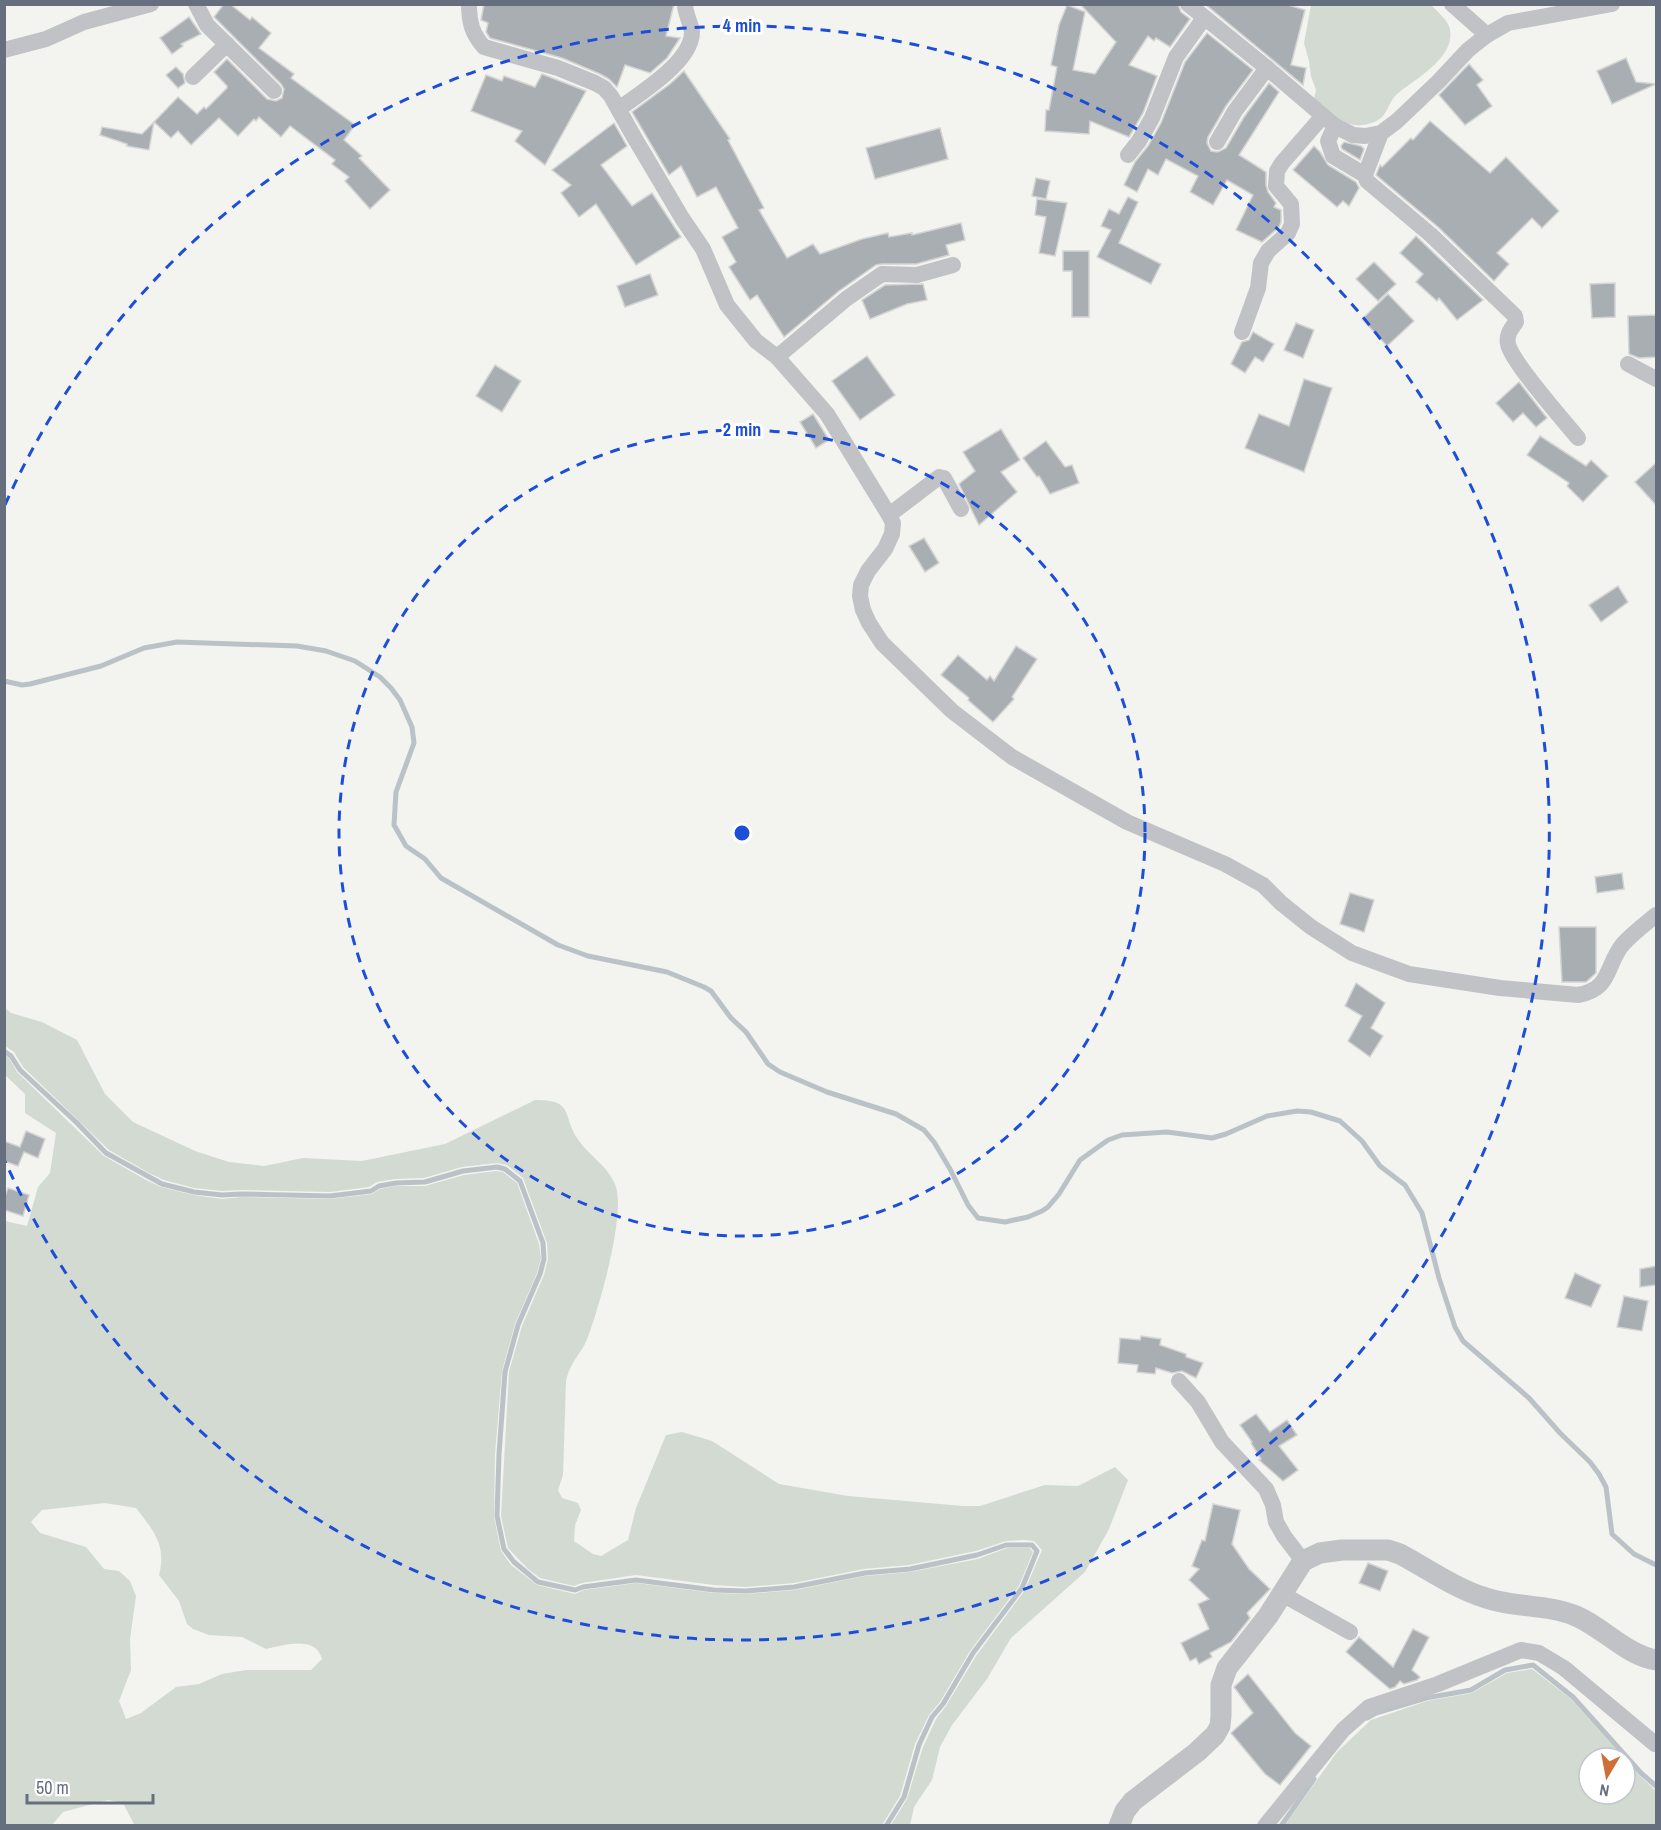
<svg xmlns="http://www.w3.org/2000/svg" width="1661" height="1830" font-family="'Archivo Narrow',sans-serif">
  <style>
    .green { fill: #d3dad1; fill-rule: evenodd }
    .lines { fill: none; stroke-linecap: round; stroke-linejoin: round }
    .stream { stroke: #bbc2c7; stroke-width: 5 }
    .building { fill: #a9aeb3; stroke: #d4d4d3; stroke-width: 1.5 }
    .minor { stroke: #c0c2c5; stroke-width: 16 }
    .tertiary { stroke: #c0c2c5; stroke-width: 21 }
    .ring { fill: none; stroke: #1d4ed8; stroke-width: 3; stroke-dasharray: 10 8 }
    .centre { fill: #1d4ed8; stroke: #fff; stroke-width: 3 }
    .ring-label { font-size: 18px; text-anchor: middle; font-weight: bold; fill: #1d4ed8; stroke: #fff; stroke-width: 6; stroke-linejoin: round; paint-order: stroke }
  </style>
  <rect width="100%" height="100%" fill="#f3f3f0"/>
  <!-- green -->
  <g class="green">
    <path d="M1311,5H1431C1437,11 1449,21 1450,30C1455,58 1415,79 1397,94C1390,100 1388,111 1382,117C1376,123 1363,126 1356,125C1338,124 1326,110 1314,99L1316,90L1311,76L1309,61L1304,43Z"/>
    <path d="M4,1007L11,1013L42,1022L77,1040L105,1094L133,1122L195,1151L229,1162L264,1166L303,1158L362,1161L445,1144L535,1100C574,1100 562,1114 577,1138C588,1155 607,1165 615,1184C627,1212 599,1307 588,1337C582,1354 571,1359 566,1381L563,1475L558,1490L562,1498L578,1503L581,1510L575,1525L574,1541L593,1554L601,1556L628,1540L636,1508L666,1435L682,1432L712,1441L779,1484L848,1496L963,1506H980L1045,1485L1078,1486L1115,1467L1128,1480L1109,1529L1085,1572L1011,1638L987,1679L952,1725L940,1747L932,1780L914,1807L910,1825H891L907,1799L923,1747L936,1719L946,1706L976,1656L1025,1590L1042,1550L1034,1541L1023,1540L1006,1541L976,1551L909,1565L864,1569L794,1583L746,1587L714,1585L636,1575L582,1583L574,1586L540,1578L528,1569L508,1548L501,1516L509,1372L522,1326L544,1275L548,1259L547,1243L523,1178L507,1165L497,1163L462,1167L424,1178L395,1179L377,1182L369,1187L330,1192L241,1190L222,1191L194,1188L164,1180L149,1173L109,1150L23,1067L14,1052L5,1046Z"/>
    <path d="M5,1055L9,1058L17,1072L104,1156L146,1180L161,1187L193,1195L222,1199L241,1197L330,1199L372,1194L380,1189L396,1186H425L464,1175L496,1171L503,1172L517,1183L539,1244L541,1258L537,1273L515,1324L502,1371L495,1454L494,1517L501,1551L511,1565L537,1585L575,1594L584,1590L636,1583L714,1593L746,1594L795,1590L865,1576L910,1572L978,1559L1007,1548H1030L1033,1552L1019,1586L970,1651L940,1702L929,1715L915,1744L900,1796L882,1825L135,1826L123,1803L108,1800L63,1812L52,1825H5V1221L27,1226L38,1187L50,1173L56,1133L25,1113V1094L5,1075ZM105,1503L136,1508C153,1530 167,1545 159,1575L179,1601L187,1624L193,1629L209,1635L242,1637L266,1649C284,1645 316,1635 322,1659L311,1670H246L222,1674L199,1684L176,1687L141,1713L126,1719L119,1701L131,1670L130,1639L136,1596L130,1581L119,1571L104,1569L86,1547L40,1533L31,1522L42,1510Z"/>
    <path d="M1532,1669L1571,1699L1624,1758H1589V1794H1625V1759L1639,1775L1656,1791V1825H1285L1337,1752L1371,1720L1427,1701L1472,1693L1507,1673Z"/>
  </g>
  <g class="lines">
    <!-- stream -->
    <g class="stream">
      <path d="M4,681L22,685L30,684L101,666L144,648L177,642L297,646L326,651L355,661L380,677L391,688L400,700L412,727L414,743L396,792L394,825L406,846L425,859L441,878L558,945L588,956L667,972L704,987L711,991L731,1018L746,1032L768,1064L780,1072L827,1092L896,1114L924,1130L934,1142L950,1169L968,1205L978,1218L1005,1222L1028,1217L1042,1211L1048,1207L1059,1194L1080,1160L1108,1140L1122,1135L1167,1132L1212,1138L1226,1134L1267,1116L1297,1111L1311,1112L1340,1121L1362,1141L1380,1166L1405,1185L1422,1213L1439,1278L1455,1327L1463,1341L1529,1398L1560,1433L1590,1462L1599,1474L1606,1487L1612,1534L1634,1554L1656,1565"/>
      <path d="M4,1051L11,1056L20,1070L76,1122L106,1153L162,1184L194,1192L222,1195L241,1194L330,1196L371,1191L379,1186L396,1183L425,1182L463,1171L497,1167L505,1169L520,1181L543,1243L544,1259L540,1274L518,1325L505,1372L499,1454L497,1516L504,1549L514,1562L538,1582L575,1590L583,1587L636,1580L714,1590L746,1591L794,1587L865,1573L910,1569L977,1555L1006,1545H1032L1037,1551L1022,1588L973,1653L943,1704L932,1717L919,1745L904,1797L886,1826"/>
      <path d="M1367,1718L1376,1713L1426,1698L1471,1690L1505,1670L1533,1665L1573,1697L1641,1773L1656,1786"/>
      <path d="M1281,1826L1314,1779"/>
    </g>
  </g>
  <!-- building -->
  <g class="building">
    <path d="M224,4H230L250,20L252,17L271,33L259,48L294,74L291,78L355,125L344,140L362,156L359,158L390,190L370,209L345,181L349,177L332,164L335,160L290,126L281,137L259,117L256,121L254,119L238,136L219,118L191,145L178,131L171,138L154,122L178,97L197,114L204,107L206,109L227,88V86L214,72L227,59L267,99L276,101L282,98L284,89L281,84L214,17Z"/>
    <path d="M484,4H674L666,36L680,38L667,58L650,73L625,65L617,87L609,79L600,74L562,58L490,38L486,32L488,23L481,20Z"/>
    <path d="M1080,4H1178L1181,12L1190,19L1170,47L1156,38L1154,41L1148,36L1129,65L1157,76L1143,113L1129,137L1090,121L1089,134L1045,131L1046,110H1049L1057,67L1051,65L1059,25L1067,5L1085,12L1073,70L1095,74L1116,42Z"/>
    <path d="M1205,4H1285L1305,10L1291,65L1306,68L1303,85Z"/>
    <path d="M189,17L201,34L181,44L183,46L172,54L160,38Z"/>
    <path d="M1207,33L1253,70L1226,106L1208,137L1207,143L1211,151L1218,152L1226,148L1244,117L1269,83L1279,92L1239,155L1266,172V185L1268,192L1276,203L1274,207L1281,210V222L1279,227L1262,242L1236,230L1253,195L1227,180L1213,205L1190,192L1198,176L1166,159L1158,175L1148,169L1137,192L1124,185L1135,162L1148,146L1161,123L1185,62Z"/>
    <path d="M1626,58L1636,82L1656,84L1612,104L1597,71Z"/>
    <path d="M1469,64L1483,80L1477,85L1492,106L1465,125L1439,95Z"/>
    <path d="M176,67L183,74L185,83L178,88L166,75Z"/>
    <path d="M684,71L730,139L728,140L764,208L759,210L787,258L813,244L820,254L862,239L888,233L889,237L912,233V235L961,223L965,240L946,245L949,255L916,264H882L876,265L839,291L784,337L757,295L750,300L729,267L736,262L722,237L738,228L716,187L697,197L681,166L669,175L632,112L670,84Z"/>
    <path d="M542,74L586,91L545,165L515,141L522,131L471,111L486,75L502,81L504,76L535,87Z"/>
    <path d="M1430,121L1490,173L1506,157L1559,211L1542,228L1532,218L1497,253L1509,264L1494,281L1438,227L1376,175L1380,165L1382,167L1411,138L1413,140Z"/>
    <path d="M154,122L149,150L127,146V144L100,135L102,127L142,134Z"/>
    <path d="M614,123L627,146L601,165L632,206L652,193L681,237L636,265L596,204L579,217L561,193L571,185L552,170Z"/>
    <path d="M940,128L948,159L875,179L866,148Z"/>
    <path d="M1344,142L1361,146L1364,149L1360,160L1342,149L1341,146Z"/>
    <path d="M1314,146L1320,152L1328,165L1356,182L1359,188L1349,206L1343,201L1337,207L1293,170Z"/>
    <path d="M1036,178L1050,181L1046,199L1032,196Z"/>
    <path d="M1128,197L1138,202L1119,243L1161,264L1151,284L1097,257L1111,230L1101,226L1109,209L1119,214Z"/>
    <path d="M1037,199L1067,203L1055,256L1039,253L1046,217L1035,215Z"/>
    <path d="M1416,236L1483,300L1457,320L1439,298L1437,301L1416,282L1423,274L1400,253Z"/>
    <path d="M1063,251H1089V317H1072V271H1063Z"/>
    <path d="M1374,262L1396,284L1378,301L1356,279Z"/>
    <path d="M650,274L658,295L625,307L617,286Z"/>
    <path d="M1615,283V317L1592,318L1590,284Z"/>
    <path d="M923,284L927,300L907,304L870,319L862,300L885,285Z"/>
    <path d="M1388,294L1414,321L1387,346L1362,319Z"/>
    <path d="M1656,315V357L1639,358L1629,354L1628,316Z"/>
    <path d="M1296,323L1314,330L1303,358L1284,350Z"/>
    <path d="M1253,332L1274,344L1263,362L1255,357L1245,373L1231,364L1242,342L1249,340Z"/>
    <path d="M867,356L895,395L860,420L832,381Z"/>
    <path d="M495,365L521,381L502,412L476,396Z"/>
    <path d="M1304,379L1332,388L1304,472L1245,448L1259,414L1289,426Z"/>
    <path d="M1519,382L1547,418L1536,427L1523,413L1513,422L1496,403Z"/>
    <path d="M813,414L829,440L816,448L800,422Z"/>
    <path d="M1001,429L1020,460L1001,472L1017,492L979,525L959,484L975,471L963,452Z"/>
    <path d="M1540,436L1586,466L1591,460L1608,476L1583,502L1567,486L1569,483L1527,455Z"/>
    <path d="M1046,441L1065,467L1072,465L1079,483L1050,494L1039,476L1037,477L1023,458Z"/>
    <path d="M1656,463V505L1635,482Z"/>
    <path d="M924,538L939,563L925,572L909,546Z"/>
    <path d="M1618,586L1628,602L1601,622L1589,605Z"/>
    <path d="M1016,646L1037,659L1012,697L1014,699L993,722L968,700L969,698L941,675L958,655L987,680L990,676L994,681Z"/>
    <path d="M1622,873L1624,889L1597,893L1595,877Z"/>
    <path d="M1350,893L1374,900L1364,932L1340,924Z"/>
    <path d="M1559,927H1596V973L1586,982H1562Z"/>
    <path d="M1356,983L1385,1003L1371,1028L1383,1036L1370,1057L1348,1041L1362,1016L1345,1006Z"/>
    <path d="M26,1131L45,1139L38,1158L24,1152L18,1166L4,1161V1141L20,1147Z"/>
    <path d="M8,1188L29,1195L23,1216L4,1210V1199Z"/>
    <path d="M1656,1266V1285L1640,1287V1269Z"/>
    <path d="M1575,1273L1601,1285L1591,1307L1565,1298Z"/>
    <path d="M1624,1296L1648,1301L1642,1331L1617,1327Z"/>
    <path d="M1141,1336L1161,1339L1160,1345L1186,1354V1357L1203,1363L1196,1378L1182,1371L1172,1373L1156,1368L1155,1374L1137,1372L1138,1365L1118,1363L1120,1338L1140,1340Z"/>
    <path d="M1256,1414L1270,1432L1287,1420L1297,1435L1279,1446L1298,1470L1283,1481L1259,1460L1261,1459L1251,1443L1252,1442L1240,1425Z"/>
    <path d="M1213,1504L1240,1510L1232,1544L1249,1569L1270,1589L1247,1613L1250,1618L1231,1642L1210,1653L1212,1657L1199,1664L1196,1658L1190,1661L1181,1643L1209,1629L1198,1604L1209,1599L1189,1580L1199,1569L1192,1566L1202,1540L1205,1541Z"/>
    <path d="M1368,1563L1388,1571L1380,1591L1359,1583Z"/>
    <path d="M1413,1629L1429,1637L1412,1670L1420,1677L1417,1680L1404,1684L1400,1681L1395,1687L1390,1689L1346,1652L1359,1637L1393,1667Z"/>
    <path d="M1248,1674L1295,1733L1311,1746L1280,1785L1265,1774L1231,1733L1253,1713L1234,1687Z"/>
  </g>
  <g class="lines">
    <!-- minor -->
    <g class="minor">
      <path d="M196,4L207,25L274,91"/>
      <path d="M469,4C469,22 472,34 484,47L558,68L595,83L604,88L611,96L634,137L682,218L703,249L727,305L756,341L777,357L827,414L889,515L893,523L892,534L885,549L868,571L861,585L860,596L863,610L869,623L882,643L952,711L1012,757L1127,822L1225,864L1263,885L1281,903L1311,927L1352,953L1409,974L1500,988L1578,995C1612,989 1605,966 1623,944C1633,933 1645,924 1656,915"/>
      <path d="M1188,4L1267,68L1335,126L1353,135L1365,136L1381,133L1397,121L1439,81L1468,50L1487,35L1508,23L1612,4"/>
      <path d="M1452,4L1487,35"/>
      <path d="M4,50L46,39L84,22L151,4"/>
      <path d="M193,77L227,44"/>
      <path d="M619,109C640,93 692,62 692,32C691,23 685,14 685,4"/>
      <path d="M1335,126L1328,141L1333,156L1365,175"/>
      <path d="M1381,133L1365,175L1367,181L1431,235L1515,316L1516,322C1511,329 1506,335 1508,344C1511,361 1564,421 1578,438"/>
      <path d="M1217,142L1235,111L1267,68"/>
      <path d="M1128,155L1139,141L1152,118L1176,57L1204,18"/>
      <path d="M1242,332L1258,288L1261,263L1268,251L1288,233L1292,224L1291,204L1276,186L1277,171L1282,163L1322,117"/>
      <path d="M777,357L846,299L882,274L917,275L953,265"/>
      <path d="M1628,364L1656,379"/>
      <path d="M889,515L939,477L944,478L961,509"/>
      <path d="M1179,1381L1198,1402L1222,1442L1266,1489L1273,1505L1276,1522L1284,1536L1303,1561"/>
      <path d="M1282,1594L1350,1632"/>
      <path d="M1265,1826L1343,1730L1369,1707L1438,1684L1521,1650L1539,1653L1564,1668L1655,1744"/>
    </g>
    <!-- tertiary -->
    <path class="tertiary" d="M1119,1826L1125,1811L1133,1801L1197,1752L1215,1735L1220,1726L1221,1716V1685L1227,1668L1268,1616L1303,1561L1320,1553L1342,1550H1388L1400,1554C1428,1569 1456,1589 1486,1598C1515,1608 1548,1604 1576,1616C1604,1628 1626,1655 1656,1660"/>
  </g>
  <!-- distance rings -->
  <g class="ring">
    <circle cx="742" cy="833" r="403"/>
    <path d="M5 505A807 807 0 1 1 5 1161"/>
  </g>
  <circle cx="742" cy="833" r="9" class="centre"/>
  <g class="ring-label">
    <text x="742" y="32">4 min</text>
    <text x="742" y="436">2 min</text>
  </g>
  <!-- border -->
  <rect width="1661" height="1830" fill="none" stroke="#666f7d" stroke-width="12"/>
  <!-- north arrow -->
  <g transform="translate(1607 1776) rotate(190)"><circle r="28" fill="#ffffff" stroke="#c2c5cb" stroke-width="1.5"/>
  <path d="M0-4.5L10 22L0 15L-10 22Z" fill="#ce7035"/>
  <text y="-9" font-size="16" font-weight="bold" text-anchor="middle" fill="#666f7d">N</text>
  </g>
  <!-- scale -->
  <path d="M27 1794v9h126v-9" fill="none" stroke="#666f7d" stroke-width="3"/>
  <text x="36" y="1794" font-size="18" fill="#666f7d" stroke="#ffffff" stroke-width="4.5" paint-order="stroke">50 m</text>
</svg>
